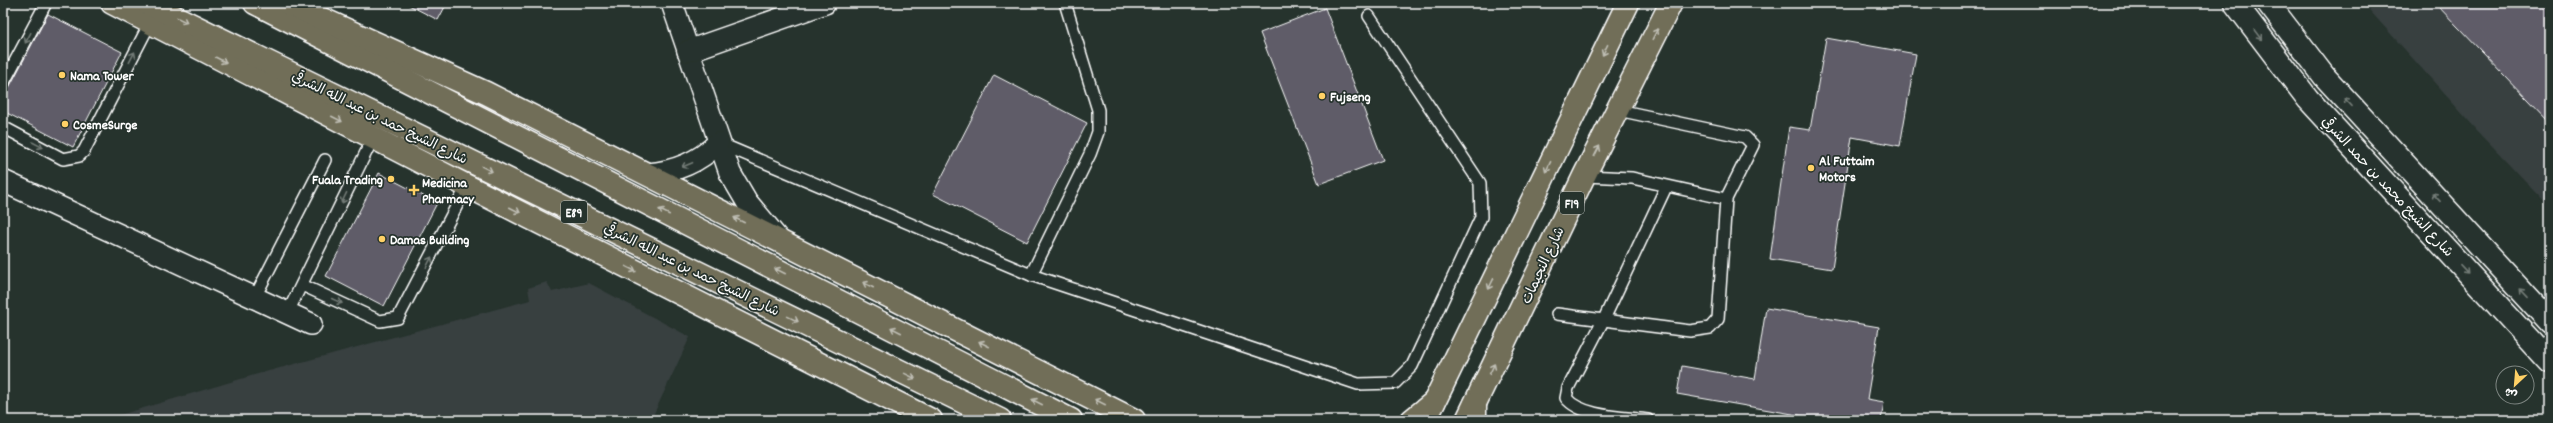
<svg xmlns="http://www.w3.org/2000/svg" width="2553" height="423" font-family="Dekko,'Playpen Sans Arabic',sans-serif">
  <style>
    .built { fill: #373f3f }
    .building { fill: #5e5c68; stroke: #fff }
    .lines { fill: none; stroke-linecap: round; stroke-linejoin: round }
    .service-casing { stroke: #fff; stroke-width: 14 }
    .minor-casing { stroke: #fff; stroke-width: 24 }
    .secondary-casing { stroke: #fff; stroke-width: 25 }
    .primary-casing { stroke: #fff; stroke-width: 25 }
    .trunk-casing { stroke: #fff; stroke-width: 25 }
    .service { stroke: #26332d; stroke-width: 11 }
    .minor { stroke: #26332d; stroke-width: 21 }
    .secondary { stroke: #26332d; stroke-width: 22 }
    .primary { stroke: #716e59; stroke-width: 22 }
    .trunk { stroke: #716e59; stroke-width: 22 }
    .oneway { stroke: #bfbeb4 }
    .oneway2 { stroke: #727a76 }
    .poi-dot { fill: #ffd166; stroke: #26332d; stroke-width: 1.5 }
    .labels { text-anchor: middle; stroke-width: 3.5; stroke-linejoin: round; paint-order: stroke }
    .shield { fill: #26332d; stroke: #bec2c0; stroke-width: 1 }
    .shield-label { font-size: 13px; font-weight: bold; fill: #fff }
    .poi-label { font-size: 14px; font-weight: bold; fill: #fff; stroke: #26332d; text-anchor: start }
    .street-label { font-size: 14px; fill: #fff; stroke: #26332d }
  </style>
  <rect width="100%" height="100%" fill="#26332d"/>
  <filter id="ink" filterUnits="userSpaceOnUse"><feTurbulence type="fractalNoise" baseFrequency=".025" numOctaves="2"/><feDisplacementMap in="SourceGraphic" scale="8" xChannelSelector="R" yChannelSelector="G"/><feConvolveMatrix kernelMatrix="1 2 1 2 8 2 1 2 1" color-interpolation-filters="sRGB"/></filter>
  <g filter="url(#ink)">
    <!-- built -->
    <g class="built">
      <path d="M2363,3H2550V207L2476,129Z"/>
      <path d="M547,282L552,292L589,283L690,337L651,420H103L254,375L530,300L528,288Z"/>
    </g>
    <!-- building -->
    <g class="building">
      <path d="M405,3H447L438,20Z"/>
      <path d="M2435,3H2550V123Z"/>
      <path d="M1325,8L1383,160L1319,184L1260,33Z"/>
      <path d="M48,14L122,52L73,147L3,111V99Z"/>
      <path d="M1826,38L1916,54L1900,146L1852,137L1832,269L1770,259L1789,127L1810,130Z"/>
      <path d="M994,75L1087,123L1027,242L933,194Z"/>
      <path d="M379,173L437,203L384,306L326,276Z"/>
      <path d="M1766,308L1879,327L1867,399L1884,402L1881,420H1827L1677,394L1682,366L1755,379Z"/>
    </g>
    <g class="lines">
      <!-- service casing -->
      <g class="service-casing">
        <g id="service">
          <path d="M3,84L46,3"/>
          <path d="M3,127L63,159L79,156L84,151L150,23"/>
          <path d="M719,143L1031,275L1358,384L1395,383L1412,366L1481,217L1480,183L1369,16"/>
          <path d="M1584,176L1632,178L1726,199"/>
          <path d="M1031,275L1090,154L1098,132V110L1065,3"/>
          <path d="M302,285L380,321L398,318L467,186"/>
          <path d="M255,297L325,160"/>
          <path d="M288,312L373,138"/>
          <path d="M1557,314L1690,331L1710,328L1718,319L1726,199L1753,145L1745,137L1618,110"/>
          <path d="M1648,420C1624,417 1581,417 1566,398L1568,388L1604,319L1666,187"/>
        </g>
      </g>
      <!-- minor casing -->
      <g class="minor-casing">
        <g id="minor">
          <path d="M672,3L730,173L747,202L778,239"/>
          <path d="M688,51L825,3"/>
          <path d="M647,174C675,172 698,163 718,143"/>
          <path d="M3,181L311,324"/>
        </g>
      </g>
      <!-- secondary casing -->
      <g class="secondary-casing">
        <g id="secondary">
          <path d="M2235,3L2308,99L2550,362"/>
          <path d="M2268,3L2324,76L2550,322"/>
        </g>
      </g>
      <!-- primary casing -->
      <g class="primary-casing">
        <g id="primary">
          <path d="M1426,419L1628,3"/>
          <path d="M1467,420L1584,176L1671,3"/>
        </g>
      </g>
      <!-- trunk casing -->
      <g class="trunk-casing">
        <g id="trunk">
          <path d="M112,3L467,186L931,420"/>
          <path d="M147,3L1000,420"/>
          <path d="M255,3L1071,420"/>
          <path d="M287,3L486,93L1134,420"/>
          <path d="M1412,420L1434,402"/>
          <path d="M1475,420V404"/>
        </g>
      </g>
      <!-- service -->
      <use href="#service" class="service"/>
      <!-- minor -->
      <use href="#minor" class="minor"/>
      <!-- secondary -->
      <use href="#secondary" class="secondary"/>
      <!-- primary -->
      <use href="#primary" class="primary"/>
      <!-- trunk -->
      <use href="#trunk" class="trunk"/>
    </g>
    <!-- one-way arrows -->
    <defs><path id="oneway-shaft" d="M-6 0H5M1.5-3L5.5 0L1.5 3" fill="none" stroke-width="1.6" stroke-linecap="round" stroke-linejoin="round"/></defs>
    <g class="oneway">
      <use href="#oneway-shaft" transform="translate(182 20) rotate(26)"/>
      <use href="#oneway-shaft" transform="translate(1655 34) rotate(-63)"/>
      <use href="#oneway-shaft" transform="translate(1605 50) rotate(116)"/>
      <use href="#oneway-shaft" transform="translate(221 60) rotate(27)"/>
      <use href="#oneway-shaft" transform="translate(337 119) rotate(27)"/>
      <use href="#oneway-shaft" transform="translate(1597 151) rotate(-63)"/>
      <use href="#oneway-shaft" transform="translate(1548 167) rotate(116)"/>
      <use href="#oneway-shaft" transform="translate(487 169) rotate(26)"/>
      <use href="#oneway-shaft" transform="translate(515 210) rotate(27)"/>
      <use href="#oneway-shaft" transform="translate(664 212) rotate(-153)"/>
      <use href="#oneway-shaft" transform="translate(739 220) rotate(-153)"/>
      <use href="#oneway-shaft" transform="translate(631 269) rotate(27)"/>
      <use href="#oneway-shaft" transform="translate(780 271) rotate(-153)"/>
      <use href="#oneway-shaft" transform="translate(1491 284) rotate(116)"/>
      <use href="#oneway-shaft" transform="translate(868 285) rotate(-153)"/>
      <use href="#oneway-shaft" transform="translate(793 319) rotate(26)"/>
      <use href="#oneway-shaft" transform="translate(896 330) rotate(-153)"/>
      <use href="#oneway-shaft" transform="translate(984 344) rotate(-153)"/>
      <use href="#oneway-shaft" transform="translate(1492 369) rotate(-64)"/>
      <use href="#oneway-shaft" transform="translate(910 376) rotate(26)"/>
      <use href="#oneway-shaft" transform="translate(1037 402) rotate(-153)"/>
      <use href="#oneway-shaft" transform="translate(1100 402) rotate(-153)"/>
    </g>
    <g class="oneway2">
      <use href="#oneway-shaft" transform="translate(2258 35) rotate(53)"/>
      <use href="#oneway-shaft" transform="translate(28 38) rotate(118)"/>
      <use href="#oneway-shaft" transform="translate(132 57) rotate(-63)"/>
      <use href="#oneway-shaft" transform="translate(2348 102) rotate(-133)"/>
      <use href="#oneway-shaft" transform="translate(38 145) rotate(28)"/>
      <use href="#oneway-shaft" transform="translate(687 165) rotate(157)"/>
      <use href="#oneway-shaft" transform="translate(2436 197) rotate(-133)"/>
      <use href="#oneway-shaft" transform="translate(344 198) rotate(116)"/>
      <use href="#oneway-shaft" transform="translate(429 262) rotate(-63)"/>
      <use href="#oneway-shaft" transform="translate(2464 269) rotate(47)"/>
      <use href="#oneway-shaft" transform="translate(2524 293) rotate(-133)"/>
      <use href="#oneway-shaft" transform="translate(337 301) rotate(25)"/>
    </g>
  </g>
  <!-- markers -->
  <g class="poi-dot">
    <circle cx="62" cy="75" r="4"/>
    <circle cx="1322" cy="96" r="4"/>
    <circle cx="65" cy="124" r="4"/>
    <circle cx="1811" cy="168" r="4"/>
    <circle cx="391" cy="179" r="4"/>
    <path d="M412 184h4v4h4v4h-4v4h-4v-4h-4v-4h4z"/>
    <circle cx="382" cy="239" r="4"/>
  </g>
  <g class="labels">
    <!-- shield labels -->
    <g class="shield">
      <rect x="1560" y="192" width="24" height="22" rx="3"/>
      <rect x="561" y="201" width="26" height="22" rx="3"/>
    </g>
    <g class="shield-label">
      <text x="1572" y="208">F19</text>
      <text x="574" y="217">E89</text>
    </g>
    <!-- poi labels -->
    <g class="poi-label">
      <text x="70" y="80">Nama Tower</text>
      <text x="1330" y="101">Fujseng</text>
      <text x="73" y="129">CosmeSurge</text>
      <text x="1819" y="165">Al Futtaim<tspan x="1819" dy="16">Motors</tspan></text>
      <text x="383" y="184" text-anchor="end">Fuala Trading</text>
      <text x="422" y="187">Medicina<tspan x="422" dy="16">Pharmacy</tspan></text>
      <text x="390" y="244">Damas Building</text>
    </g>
    <!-- street labels -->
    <g class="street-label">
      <text transform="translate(380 117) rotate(26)" y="5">شارع الشيخ حمد بن عبد الله الشرقي</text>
      <text transform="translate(2388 186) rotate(47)" y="5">شارع الشيخ محمد بن حمد الشرقي</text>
      <text transform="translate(1542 265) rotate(-65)" y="5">شارع النجيمات</text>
      <text transform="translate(692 269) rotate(26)" y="5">شارع الشيخ حمد بن عبد الله الشرقي</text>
    </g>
  </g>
  <!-- margin -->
  <rect width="2553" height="423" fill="none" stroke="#26332d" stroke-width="16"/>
  <rect x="8" y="8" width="2537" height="407" fill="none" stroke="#fff" stroke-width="1.5" filter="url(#ink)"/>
  <!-- north arrow -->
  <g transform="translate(2515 385) rotate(206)"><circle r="19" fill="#26332d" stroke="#7d8581"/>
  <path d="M0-3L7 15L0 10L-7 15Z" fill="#ffd166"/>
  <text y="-6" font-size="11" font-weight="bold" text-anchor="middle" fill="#ffffff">ش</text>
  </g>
</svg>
